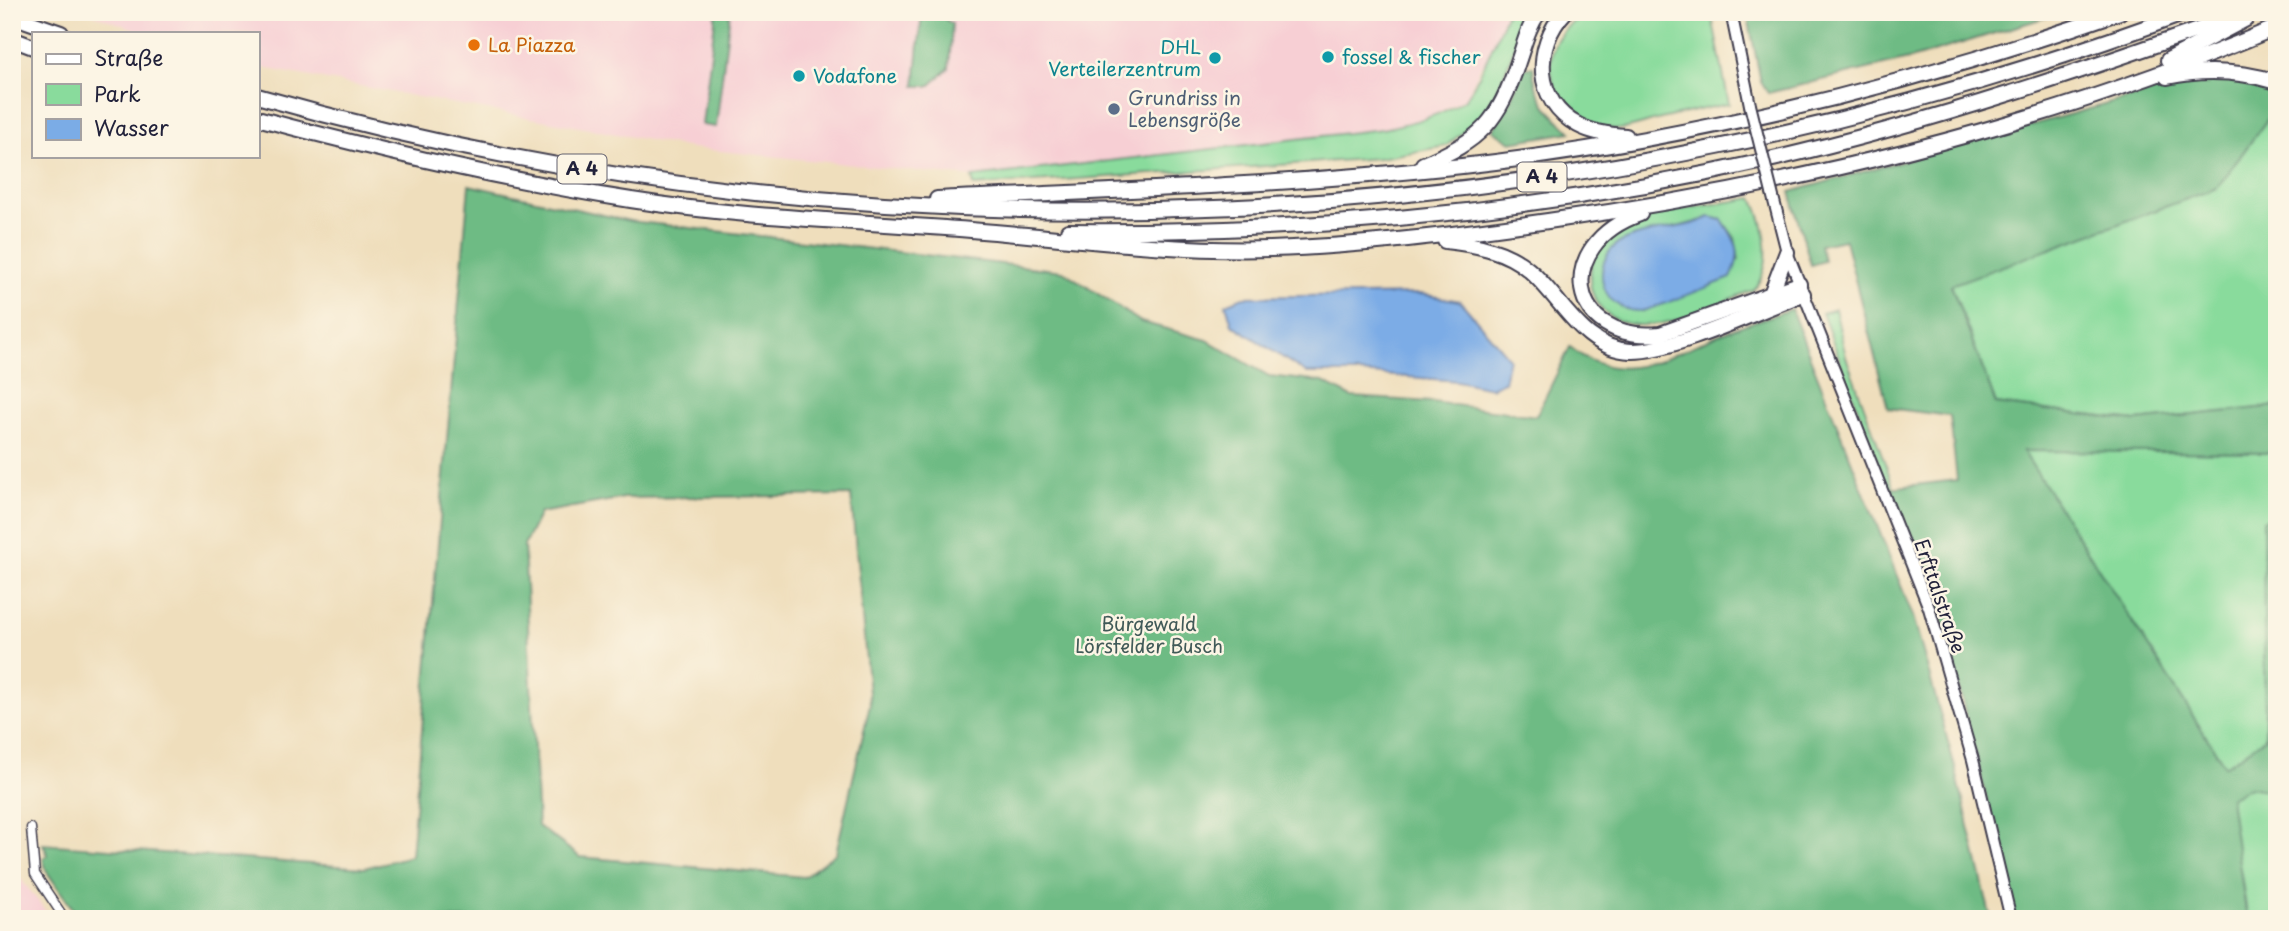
<svg xmlns="http://www.w3.org/2000/svg" width="2289" height="931" font-family="'Playpen Sans',sans-serif">
  <style>
    .built { fill: #f7cfd4 }
    .green { fill: #89db9c; stroke: #567e6c; stroke-width: 2; fill-rule: evenodd }
    .forest { fill: #6ebb84; stroke: #486e60; stroke-width: 2; fill-rule: evenodd }
    .water { fill: #7bace6; stroke: #4e6790; stroke-width: 2 }
    .lines { fill: none; stroke-linecap: round; stroke-linejoin: round }
    .minor-casing { stroke: #413e4e; stroke-width: 11 }
    .secondary-casing { stroke: #413e4e; stroke-width: 14 }
    .motorway-casing { stroke: #413e4e; stroke-width: 18 }
    .minor { stroke: #fff; stroke-width: 8 }
    .secondary { stroke: #fff; stroke-width: 10 }
    .motorway { stroke: #fff; stroke-width: 14 }
    .secondary-bridge-casing { stroke: #413e4e; stroke-width: 14; stroke-linecap: butt }
    .secondary-bridge { stroke: #fff; stroke-width: 10 }
    .food-dot { fill: #e8710a; stroke: #fcf5e5; stroke-width: 2.5 }
    .culture-dot { fill: #0f9aa8; stroke: #fcf5e5; stroke-width: 2.5 }
    .service-dot { fill: #5c6f8a; stroke: #fcf5e5; stroke-width: 2.5 }
    .labels { text-anchor: middle; stroke-width: 5; stroke-linejoin: round; paint-order: stroke }
    .shield { fill: #fcf5e5; stroke: #63616e; stroke-width: 2 }
    .shield-label { font-size: 18px; font-weight: bold; fill: #22223b }
    .food-label { font-size: 19px; fill: #c56008; stroke: #fcf5e5; text-anchor: start }
    .culture-label { font-size: 19px; fill: #0d838f; stroke: #fcf5e5; text-anchor: start }
    .service-label { font-size: 19px; fill: #4e5e75; stroke: #fcf5e5; text-anchor: start }
    .street-label { font-size: 19px; fill: #22223b; stroke: #fcf5e5 }
    .park-label { font-size: 19px; fill: #415a58; stroke: #fcf5e5 }
  </style>
  <rect width="100%" height="100%" fill="#fcf5e5"/>
  <filter id="ink" filterUnits="userSpaceOnUse"><feTurbulence type="fractalNoise" baseFrequency=".0143" numOctaves="2"/><feDisplacementMap in="SourceGraphic" scale="14" xChannelSelector="R" yChannelSelector="G"/><feConvolveMatrix kernelMatrix="1 2 1 2 8 2 1 2 1" color-interpolation-filters="sRGB"/></filter>
  <filter id="wash" filterUnits="userSpaceOnUse"><feTurbulence type="fractalNoise" baseFrequency=".00686" numOctaves="4" result="noise"/><feDisplacementMap in="SourceGraphic" scale="28" xChannelSelector="R" yChannelSelector="G"/><feGaussianBlur stdDeviation="1.57" result="paint"/><feColorMatrix in="noise" values="0 0 0 0 0 0 0 0 0 0 0 0 0 0 0 0 0 1.4 0 .05"/><feComposite in="paint" operator="in"/></filter>
  <g filter="url(#wash)">
    <rect width="100%" height="100%" fill="#efdebc"/>
    <!-- built -->
    <g class="built">
      <path d="M86,12H1507L1490,56L1481,66L1466,98L1426,119L1382,129L972,177L691,148L269,69L257,66V33H146Z"/>
      <path d="M12,868L35,897L52,919H12Z"/>
    </g>
    <!-- green -->
    <g class="green">
      <path d="M1507,12H1528L1491,109L1446,146L1380,158L974,186L972,177L1382,129C1410,123 1439,117 1464,100C1474,92 1501,28 1507,12Z"/>
      <path d="M1711,12L1729,104C1705,108 1681,114 1657,120C1645,123 1632,128 1621,129C1553,133 1520,40 1589,14C1606,7 1687,12 1711,12Z"/>
      <path d="M2277,106V406L2136,421L1996,404L1951,284L2217,188Z"/>
      <path d="M1753,198C1766,226 1775,265 1753,290C1711,305 1642,347 1604,311C1595,302 1590,291 1590,278C1591,260 1598,243 1614,233C1646,210 1713,205 1753,198ZM1710,217L1722,220L1735,238L1739,260L1672,298L1643,311L1659,232C1677,225 1693,225 1710,217Z"/>
      <path d="M1835,309L1846,357L1894,488H1888L1822,313Z"/>
      <path d="M2023,450L2277,453V919H2248L2240,869Z"/>
    </g>
    <!-- forest -->
    <g class="forest">
      <path d="M716,12H730L716,127L702,125Z"/>
      <path d="M922,12L938,14L952,24L949,68L930,86H915Z"/>
      <path d="M1747,12H2063L1917,57L1768,93L1761,82Z"/>
      <path d="M1533,66C1534,97 1549,112 1571,132L1511,142L1493,130L1512,98L1523,68Z"/>
      <path d="M2216,78L2261,85L2277,93V106L2217,188L1951,285L1996,404L2136,421L2277,406V453L2023,451L2225,766L2265,738L2263,521L2277,512V792L2249,787L2230,798L2247,919H2016L1938,602L1888,488L1957,480L1950,416L1888,408L1845,240L1820,245L1824,261L1811,265L1790,192L2183,83Z"/>
      <path d="M469,185L630,221L1063,271L1141,322L1207,340L1269,376L1323,382L1352,397L1432,402L1536,416L1570,347C1622,390 1667,356 1720,334C1743,324 1767,318 1791,309L1913,616L1955,767L1991,919H80L47,872L43,859L48,855L43,844L364,868L411,856ZM851,495L870,704L836,853L804,877L580,857L538,826L524,545L540,513L624,498Z"/>
    </g>
    <!-- water -->
    <g class="water">
      <path d="M1710,217L1722,220C1738,243 1743,252 1731,278C1714,284 1651,311 1640,311C1596,311 1590,256 1623,241C1651,228 1684,230 1710,217Z"/>
      <path d="M1421,294L1460,301L1509,358L1504,382L1491,388L1457,381L1359,373H1306L1232,324L1226,304L1243,297Z"/>
    </g>
  </g>
  <g filter="url(#ink)">
    <g class="lines">
      <!-- minor casing -->
      <g class="minor-casing">
        <path id="minor" d="M31,828L35,874L65,919"/>
      </g>
      <!-- secondary casing -->
      <g class="secondary-casing">
        <g id="secondary">
          <path d="M1731,12L1750,105"/>
          <path d="M1772,193L1787,252L1929,608L1973,760L2011,919"/>
        </g>
      </g>
      <!-- motorway casing -->
      <g class="motorway-casing">
        <g id="motorway">
          <path d="M1565,12C1533,46 1534,102 1578,125C1593,133 1609,135 1626,136"/>
          <path d="M12,16L61,33"/>
          <path d="M12,39L33,47"/>
          <path d="M2168,60L2246,19"/>
          <path d="M2167,77C2203,69 2241,71 2277,82"/>
          <path d="M257,96C885,276 1577,241 2188,12"/>
          <path d="M257,118C380,151 505,180 631,200C744,218 858,221 971,230C1071,238 1170,252 1271,249C1364,246 1456,234 1548,221C1796,186 2046,126 2277,27"/>
          <path d="M1423,164C1481,141 1499,121 1518,62C1524,45 1528,27 1539,12"/>
          <path d="M937,199C1112,191 1288,185 1462,166C1685,141 1908,86 2120,12"/>
          <path d="M1640,214C1552,245 1567,343 1660,334L1799,284"/>
          <path d="M1068,231C1303,233 1543,212 1773,159C1936,121 2090,69 2248,12"/>
          <path d="M1445,241C1474,244 1506,250 1529,270C1562,298 1582,349 1631,351C1673,352 1760,310 1803,294"/>
          <path d="M1771,294L1787,252"/>
        </g>
      </g>
      <!-- minor -->
      <use href="#minor" class="minor"/>
      <!-- secondary -->
      <use href="#secondary" class="secondary"/>
      <!-- motorway -->
      <use href="#motorway" class="motorway"/>
      <!-- secondary-bridge casing -->
      <g class="secondary-bridge-casing">
        <path id="secondary-bridge" d="M1750,105L1772,193"/>
      </g>
      <!-- secondary-bridge -->
      <use href="#secondary-bridge" class="secondary-bridge"/>
    </g>
  </g>
  <!-- markers -->
  <circle class="food-dot" cx="474" cy="45" r="7"/>
  <g class="culture-dot">
    <circle cx="1328" cy="57" r="7"/>
    <circle cx="1215" cy="58" r="7"/>
    <circle cx="799" cy="76" r="7"/>
  </g>
  <circle class="service-dot" cx="1114" cy="109" r="7"/>
  <g class="labels">
    <!-- shield labels -->
    <g class="shield">
      <rect x="557.5" y="154.5" width="49" height="29" rx="5"/>
      <rect x="1517.5" y="162.5" width="49" height="29" rx="5"/>
    </g>
    <g class="shield-label">
      <text x="582" y="175">A 4</text>
      <text x="1542" y="183">A 4</text>
    </g>
    <!-- food labels -->
    <g class="food-label">
      <text x="488" y="52">La Piazza</text>
    </g>
    <!-- culture labels -->
    <g class="culture-label">
      <text x="1201" y="54" text-anchor="end">DHL<tspan x="1201" dy="22">Verteilerzentrum</tspan></text>
      <text x="1342" y="64">fossel &amp; fischer</text>
      <text x="813" y="83">Vodafone</text>
    </g>
    <!-- service labels -->
    <g class="service-label">
      <text x="1128" y="105">Grundriss in<tspan x="1128" dy="22">Lebensgröße</tspan></text>
    </g>
    <!-- street labels -->
    <g class="street-label">
      <text transform="translate(1940 596) rotate(71)" y="7">Erfttalstraße</text>
    </g>
    <!-- park labels -->
    <g class="park-label">
      <text x="1149" y="631">Bürgewald<tspan x="1149" dy="22">Lörsfelder Busch</tspan></text>
    </g>
  </g>
  <!-- margin -->
  <rect width="2289" height="931" fill="none" stroke="#fcf5e5" stroke-width="42"/>
  <!-- legend -->
  <rect x="32" y="32" width="228" height="126" fill="#fcf5e5" stroke="#a5a1a1" stroke-width="2"/>
  <rect x="46" y="54" width="35" height="10" fill="#ffffff" stroke="#a5a1a1" stroke-width="2"/>
  <text x="94" y="66" font-size="21" fill="#22223b">Straße</text>
  <rect x="46" y="84" width="35" height="21" fill="#89db9c" stroke="#a5a1a1" stroke-width="2"/>
  <text x="94" y="102" font-size="21" fill="#22223b">Park</text>
  <rect x="46" y="119" width="35" height="21" fill="#7bace6" stroke="#a5a1a1" stroke-width="2"/>
  <text x="94" y="136" font-size="21" fill="#22223b">Wasser</text>
</svg>
